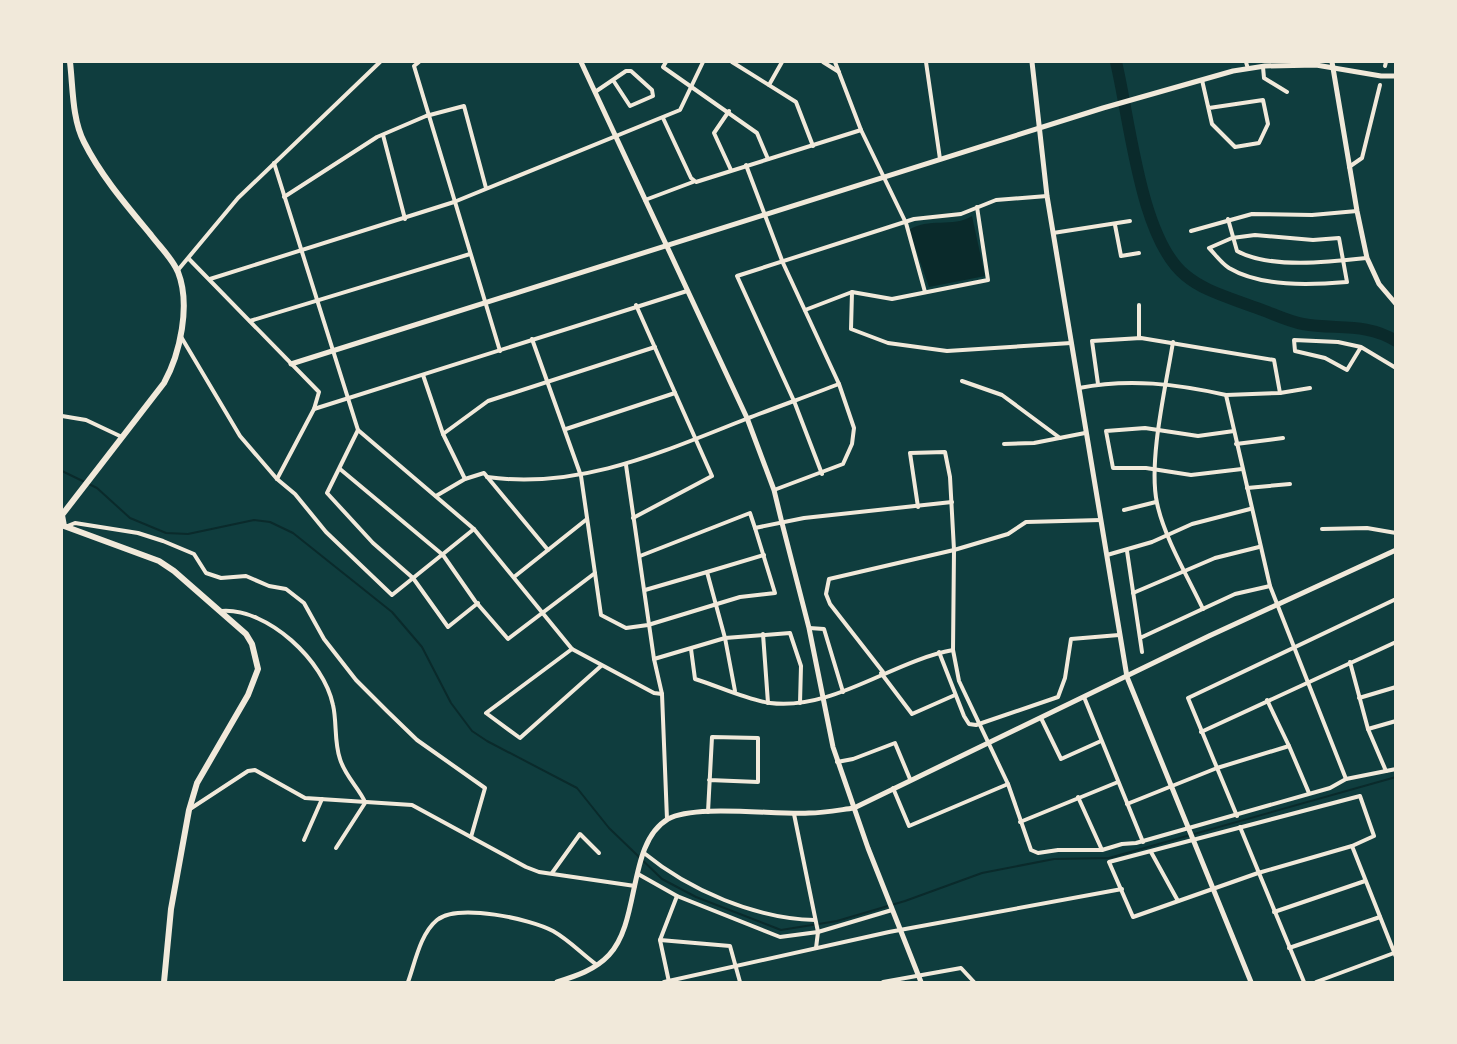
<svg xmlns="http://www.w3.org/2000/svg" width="1457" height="1044" font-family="'PT Serif',serif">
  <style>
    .water { fill: #0a2a2b }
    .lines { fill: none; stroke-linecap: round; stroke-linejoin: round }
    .stream { stroke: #0a2a2b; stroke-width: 2 }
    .river { stroke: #0a2a2b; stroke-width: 12 }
    .minor { stroke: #f1e9da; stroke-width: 4 }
    .tertiary { stroke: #f1e9da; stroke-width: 5 }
    .primary { stroke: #f1e9da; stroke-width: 6 }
  </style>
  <rect width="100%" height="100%" fill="#0f3d3e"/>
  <!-- water -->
  <path class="water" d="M972,216L985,276L929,287L909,230C928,217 953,228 972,216Z"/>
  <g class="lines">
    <!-- stream -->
    <path class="stream" d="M62,471L97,488L130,518L166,533L188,534L254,520L270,522L293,533L392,612L422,647L451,703L472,731L487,741L577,788L609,828L662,879L696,897L781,930L837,921L905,901L982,873L1054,859L1109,858L1396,777"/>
    <!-- river -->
    <path class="river" d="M1116,62C1130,120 1140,238 1185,275C1204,291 1228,297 1251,306C1268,311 1286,321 1303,324C1335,330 1366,322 1396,341"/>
    <!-- minor -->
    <g class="minor">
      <path d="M419,62L414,66L500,351"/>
      <path d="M666,62L663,67L757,133L768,159"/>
      <path d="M732,62L796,102L813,146"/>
      <path d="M823,62L839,72"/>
      <path d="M835,62L861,130L906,223L925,292"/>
      <path d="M926,62L940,159"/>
      <path d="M1246,62L1248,69"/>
      <path d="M1385,66L1386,62"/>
      <path d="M1263,67L1264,78L1287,92"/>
      <path d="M1202,80L1212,124L1235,147L1259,143L1268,124L1263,100L1209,108"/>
      <path d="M769,85L782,62"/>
      <path d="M595,92L626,71H631L652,90L653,96L630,106L613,80"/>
      <path d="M729,111L714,133L731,170"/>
      <path d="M663,118L691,178L696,182L861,130"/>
      <path d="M383,135L405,219"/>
      <path d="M274,163L358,430L474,529L572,649L654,693L662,694"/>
      <path d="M746,165L783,263L839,384L854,428L852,444L843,464L774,490"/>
      <path d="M1349,167L1362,158L1380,85"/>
      <path d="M284,197L377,137L426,116L464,106L486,188"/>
      <path d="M645,200L693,182"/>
      <path d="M1228,219L1237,251C1269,269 1331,262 1367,258"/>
      <path d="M1115,225L1121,256L1139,253"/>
      <path d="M1191,231L1252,214L1312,215L1357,211"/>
      <path d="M1053,233L1130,221"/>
      <path d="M1255,235L1313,240L1339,238L1347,282C1310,285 1261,287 1229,268C1221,263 1215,254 1209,248L1232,238Z"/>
      <path d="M189,259L319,392L314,409L277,479"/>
      <path d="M178,270L238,198L380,62"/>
      <path d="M210,279L454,202L680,110L703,62"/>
      <path d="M852,292L851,329L888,343L947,351L1071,343"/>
      <path d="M1139,305V338"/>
      <path d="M805,310L852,292L892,299L988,280L977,207"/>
      <path d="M250,321L470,254"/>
      <path d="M180,335L240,436L277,479L295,494L326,532L392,595L474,529"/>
      <path d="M532,339L581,476L601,615L626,628L648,625L740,597L775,593L755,528"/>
      <path d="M1173,342C1166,386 1148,461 1157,503C1164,537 1188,577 1203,609"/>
      <path d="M1361,347L1347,370L1325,358L1295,351L1294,340L1338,342L1361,347L1396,368"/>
      <path d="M423,375L443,434L465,479"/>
      <path d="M962,381L1002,395L1060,438"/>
      <path d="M1098,384L1092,341L1141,338L1274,360L1280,393"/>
      <path d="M1079,388C1129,378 1177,384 1226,395L1270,586L1346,779"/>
      <path d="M1226,395L1280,393L1310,388"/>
      <path d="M314,409L687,291"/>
      <path d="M62,416L86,420L122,437"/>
      <path d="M566,429L675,393"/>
      <path d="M358,430L327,493L373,543L413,578L448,627L478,603"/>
      <path d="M1234,431L1198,436L1145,428L1106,431L1113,468H1146L1191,475L1242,469"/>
      <path d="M443,434L488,401L655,347"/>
      <path d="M1004,444L1034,443L1085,433"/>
      <path d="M1236,444L1283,438"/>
      <path d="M626,465L654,659L662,694L667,819"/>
      <path d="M340,469L443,555L475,601L508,639L595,573"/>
      <path d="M822,474L794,401L737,276L914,219L961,214L996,200L1047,196"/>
      <path d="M487,477C579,490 662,452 746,419C777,407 808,396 839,384"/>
      <path d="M1247,488L1290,484"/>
      <path d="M436,496L465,479L484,473L548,550"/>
      <path d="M918,507L910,453L945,452L950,477L954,550L953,650L959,681L1008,784L1031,850L1038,853L1058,850H1102L1122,844L1136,843L1330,788L1346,779L1396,769"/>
      <path d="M1124,510L1156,502"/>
      <path d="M633,518L712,476L636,305"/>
      <path d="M65,527L75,523L138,533L163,541L194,554L206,573L221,578L246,576L269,586L286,589L304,603L324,639L356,680L387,711L417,740L485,788L471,837"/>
      <path d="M1322,529L1367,528L1396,533"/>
      <path d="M1127,551L1142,652L1140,638L1235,594L1270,586"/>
      <path d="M1107,555L1152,542L1192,524L1250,509"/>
      <path d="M640,556L750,513L755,528L804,518L952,502"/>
      <path d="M707,572L764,555"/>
      <path d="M514,577L587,519"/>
      <path d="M645,590L707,572L725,638L735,691"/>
      <path d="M1133,593L1215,558L1259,547"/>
      <path d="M222,611C268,608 324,661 333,705C337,722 334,742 340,759C345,776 359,788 365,802"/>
      <path d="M809,628L824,629L843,692"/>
      <path d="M763,634L768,703"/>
      <path d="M572,649L486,713L520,738L601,666"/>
      <path d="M691,649L695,679C718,686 747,700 770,703C833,711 892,661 953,650"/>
      <path d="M939,652L964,716L969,724L976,725L1058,697L1065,678L1071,639L1119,635"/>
      <path d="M654,659L725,638L790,633L801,666L800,703"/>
      <path d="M1350,662L1368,729L1396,721"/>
      <path d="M883,672L830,604L826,594L829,579L954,550L1008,534L1026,522L1101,520"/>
      <path d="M881,673L912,714L955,695"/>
      <path d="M1084,697L1143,842"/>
      <path d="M1359,698L1396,687"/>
      <path d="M1041,718L1061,759L1101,741"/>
      <path d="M1368,729L1386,771"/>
      <path d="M1201,732L1396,642"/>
      <path d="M1289,746L1309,793"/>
      <path d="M837,762L853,759L895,743L910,779"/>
      <path d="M893,788L909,826L1008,784"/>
      <path d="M1360,796L1374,836L1352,846L1258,873L1133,917L1109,862Z"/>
      <path d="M1078,797L1102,850"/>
      <path d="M1127,804L1217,768L1289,746L1267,700"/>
      <path d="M190,809L248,771L255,770L305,798L412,805L526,867L539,872L635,886"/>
      <path d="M708,812L712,737L758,738V782L709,780"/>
      <path d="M794,814L818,932L816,948"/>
      <path d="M1237,816L1188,698L1396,599"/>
      <path d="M1020,822L1118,782"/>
      <path d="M1240,827L1304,982"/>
      <path d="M304,840L322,799"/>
      <path d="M1352,846L1396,957"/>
      <path d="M336,848L365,803"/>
      <path d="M1151,852L1178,901"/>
      <path d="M644,853C689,890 756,919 815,920"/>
      <path d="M552,873L580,834L599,853"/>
      <path d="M638,874L677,896L780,937L818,932L892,910"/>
      <path d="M1274,912L1365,881"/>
      <path d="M660,940L730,946L740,982"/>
      <path d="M1289,948L1380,917"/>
      <path d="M408,982C415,963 420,934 437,920C458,903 531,919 553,931C569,940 582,954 597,965"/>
      <path d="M664,982L889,932L1122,889"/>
      <path d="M669,982L660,940L677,896"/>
      <path d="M883,982L961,968L974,982"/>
      <path d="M1316,982L1394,953"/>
    </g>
    <!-- tertiary -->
    <g class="tertiary">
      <path d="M581,62L747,418L774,490L782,523L809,628L833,747L868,848L921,982"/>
      <path d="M1032,62L1047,196L1127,677L1251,982"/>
      <path d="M1332,62L1357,211L1367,258L1379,284L1396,304"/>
      <path d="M291,364L1103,108L1233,71L1265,66L1316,65L1381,76H1396"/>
      <path d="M557,982C576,976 595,970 609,955C641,921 627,843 668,819C694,804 775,815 809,813C824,813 839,810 854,808L1209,636L1396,550"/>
    </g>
    <!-- primary -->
    <path class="primary" d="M70,62C73,87 72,119 84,142C101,176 127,206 151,235C160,247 172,258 178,272C191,305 180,354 164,383L62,515L64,526L159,561L174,571L246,634L252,644L258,669L248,695L197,783L189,810L171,909L164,982"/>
  </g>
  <!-- border -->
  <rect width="1457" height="1044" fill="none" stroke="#f1e9da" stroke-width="126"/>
</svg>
